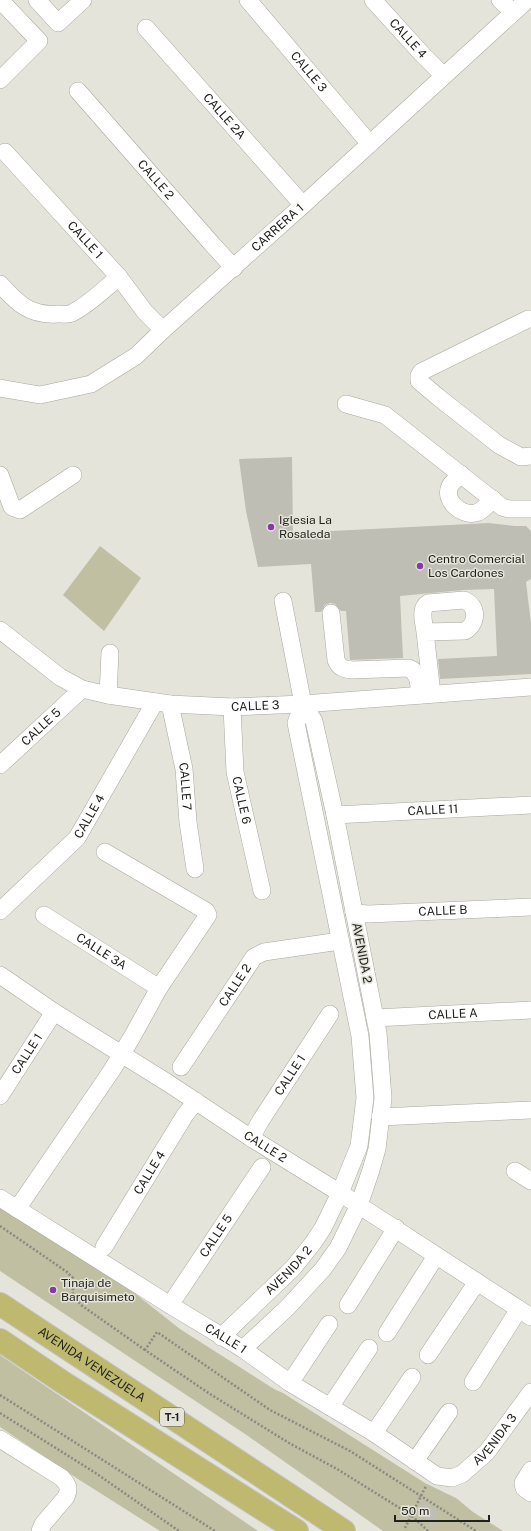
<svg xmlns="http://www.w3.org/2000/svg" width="531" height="1531" font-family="'Public Sans',sans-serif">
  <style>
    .green { fill: #c1bfa1 }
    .building { fill: #bebeb4 }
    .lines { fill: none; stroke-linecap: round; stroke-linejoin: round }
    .minor-casing { stroke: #a8a89e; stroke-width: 18 }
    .major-casing { stroke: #c1c1c0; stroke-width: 24 }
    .path { stroke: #898982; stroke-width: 2.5; stroke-dasharray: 2 2; stroke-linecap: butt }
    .minor { stroke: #fff; stroke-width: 17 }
    .major { stroke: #beb96e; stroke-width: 22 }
    .poi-dot { fill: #8838a7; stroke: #e4e4da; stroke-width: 1.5 }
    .labels { text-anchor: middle; stroke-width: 3; stroke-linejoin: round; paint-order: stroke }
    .shield { fill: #e4e4da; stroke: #5c5c56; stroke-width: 1 }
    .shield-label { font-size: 11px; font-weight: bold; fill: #21211d }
    .street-label { font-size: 12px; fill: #21211d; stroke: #e4e4da }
    .poi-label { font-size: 12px; fill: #21211d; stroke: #e4e4da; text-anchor: start }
  </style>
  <rect width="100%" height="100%" fill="#e4e4da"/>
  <!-- green -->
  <g class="green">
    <path d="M100,546L141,578L104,631L63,595Z"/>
    <path d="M0,1203L123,1284L180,1329L274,1389L283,1393L425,1483L456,1498L473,1512L503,1531H383L248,1436L0,1271Z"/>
    <path d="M0,1355L258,1531H160L78,1479L0,1427Z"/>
  </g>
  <!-- building -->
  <g class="building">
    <path d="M292,457L293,533L489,523L515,526H526L531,531V579L526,582L531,624V674L440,679L438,659L497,656L494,589L463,590L400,596L403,658L350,660L346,611H341L335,604L330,603L325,605L321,612H315L311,564L258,567L246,511L239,459Z"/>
    <path d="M423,1501L440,1513L433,1526L417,1514Z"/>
  </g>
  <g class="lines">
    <!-- minor casing -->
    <g class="minor-casing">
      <g id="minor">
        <path d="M37,0L58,23L83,0"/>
        <path id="s1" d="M248,0L370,144"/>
        <path id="s2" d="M373,0L422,54L443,75"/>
        <path d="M500,0L513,12"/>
        <path id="s3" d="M146,28L303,205"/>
        <path d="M0,80L39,41L0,0"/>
        <path id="s4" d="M78,91L212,244L234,268"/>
        <path id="s5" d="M5,152L119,277L145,312L163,330"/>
        <path d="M0,284C17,303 30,316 57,314C62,314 68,315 72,313C90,304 104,289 119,277"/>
        <path d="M531,319H528L421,372L419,376V381L438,397L499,445L521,457L531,456"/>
        <path id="s6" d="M0,388L40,395L91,384L136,356L163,330L303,205L527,0"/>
        <path d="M346,404L385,415L502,507L509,509H531"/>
        <path d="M461,474C458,478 452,482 450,486C443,501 462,516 475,513C482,512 488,504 493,499"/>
        <path d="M0,475L12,507L20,510L73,475"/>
        <path d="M331,613L336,660C339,668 344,669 352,670L409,668L413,670L418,679L420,695"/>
        <path id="s7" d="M0,630L60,677L82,689L108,695L170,704L232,707L303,704L531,687"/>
        <path d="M425,632C424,622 419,609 428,603L464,600C479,606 477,624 465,631L425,632L432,694"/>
        <path d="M108,695L110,653"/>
        <path id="s8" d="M170,704L184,769L188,822L195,869"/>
        <path id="s9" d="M232,707L235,772L262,891"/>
        <path id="s10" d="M0,765L82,689"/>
        <path id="s11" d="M335,815L531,805"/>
        <path id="s12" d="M0,911L77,838L155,702"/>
        <path id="s13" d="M354,913L369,914L531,907"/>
        <path id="s14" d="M44,915L159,988"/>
        <path id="s15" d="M0,975L54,1012L168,1083L251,1138L340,1193L531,1317"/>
        <path id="s16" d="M375,1018L531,1010"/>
        <path id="s17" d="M181,1067L254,957L264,952L340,941"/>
        <path id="s18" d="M0,1096L54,1012"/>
        <path d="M380,1117L531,1110"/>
        <path id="s19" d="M251,1138L261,1120L330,1014"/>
        <path d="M515,1171L531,1181"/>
        <path id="s20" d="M0,1198L170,1305L243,1349L290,1383L374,1433L437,1476L452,1478L462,1474L487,1452L531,1392"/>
        <path d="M17,1209L112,1070L132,1037L159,988L208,915L206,911L105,852"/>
        <path id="s21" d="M104,1247L185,1115L196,1101"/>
        <path id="s22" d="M170,1305L262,1167"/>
        <path d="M348,1305L396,1228"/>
        <path d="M387,1333L436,1256"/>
        <path id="s23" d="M221,1337L293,1268L313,1243L323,1228L340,1193L359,1146L365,1098L360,1036L296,723L303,704L283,601"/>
        <path d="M243,1349L287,1308L323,1269L338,1248L359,1205L371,1170L377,1149L383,1098L378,1033L335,815L314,721L303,704"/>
        <path d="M428,1355L477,1282"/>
        <path d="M473,1382L519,1309"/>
        <path d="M290,1383L329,1324"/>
        <path d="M330,1407L369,1348"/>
        <path d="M374,1433L412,1377"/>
        <path d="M0,1439L62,1478C68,1485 70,1488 66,1497L43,1524L40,1531"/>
        <path d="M415,1461L449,1412"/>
        <path d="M531,1470L523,1483L524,1488L531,1493"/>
      </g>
    </g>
    <!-- major casing -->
    <g class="major-casing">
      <g id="major">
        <path id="s24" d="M0,1304L344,1531"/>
        <path d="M0,1340L64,1383L297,1531"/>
      </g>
    </g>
    <!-- path -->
    <g class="path">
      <path d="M0,1226L67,1272L73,1278V1296L81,1305L145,1350"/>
      <path d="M0,1395L215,1531"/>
      <path d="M0,1413L94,1472L179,1531"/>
      <path d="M405,1528L426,1486"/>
      <path d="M428,1531L411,1515L337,1469L289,1443L210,1394L145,1350L157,1332L270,1410L350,1451L476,1531"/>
    </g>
    <!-- minor -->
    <use href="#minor" class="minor"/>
    <!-- major -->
    <use href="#major" class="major"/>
  </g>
  <!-- markers -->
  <g class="poi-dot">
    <circle cx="271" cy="527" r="4"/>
    <circle cx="420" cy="566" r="4"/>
    <circle cx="53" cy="1290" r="4"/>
  </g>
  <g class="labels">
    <!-- shield labels -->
    <rect class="shield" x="160" y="1408" width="24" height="18" rx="3"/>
    <g class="shield-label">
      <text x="172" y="1421">T-1</text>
    </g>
    <!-- street labels -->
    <g class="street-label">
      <text dy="4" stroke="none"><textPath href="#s2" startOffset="52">CALLE 4</textPath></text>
      <text dy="4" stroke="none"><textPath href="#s1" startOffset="94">CALLE 3</textPath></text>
      <text dy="4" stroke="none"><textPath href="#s3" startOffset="118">CALLE 2A</textPath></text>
      <text dy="4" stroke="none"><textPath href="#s4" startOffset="118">CALLE 2</textPath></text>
      <text dy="4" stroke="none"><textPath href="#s6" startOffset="337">CARRERA 1</textPath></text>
      <text dy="4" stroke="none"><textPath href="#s5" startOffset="119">CALLE 1</textPath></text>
      <text dy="4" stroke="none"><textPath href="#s7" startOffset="276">CALLE 3</textPath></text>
      <text dy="4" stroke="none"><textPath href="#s10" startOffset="56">CALLE 5</textPath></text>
      <text dy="4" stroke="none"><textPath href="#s8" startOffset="84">CALLE 7</textPath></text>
      <text dy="4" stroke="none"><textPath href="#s9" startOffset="94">CALLE 6</textPath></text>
      <text dy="4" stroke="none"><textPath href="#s11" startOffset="98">CALLE 11</textPath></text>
      <text dy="4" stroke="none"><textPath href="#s12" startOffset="131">CALLE 4</textPath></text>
      <text dy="4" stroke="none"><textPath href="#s13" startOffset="89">CALLE B</textPath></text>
      <text dy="4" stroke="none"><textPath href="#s14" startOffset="68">CALLE 3A</textPath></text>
      <text transform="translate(362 953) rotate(79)" y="4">AVENIDA 2</text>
      <text dy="4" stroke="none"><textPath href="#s17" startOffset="98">CALLE 2</textPath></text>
      <text dy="4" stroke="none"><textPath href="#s16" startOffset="78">CALLE A</textPath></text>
      <text dy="4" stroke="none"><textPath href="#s18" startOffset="50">CALLE 1</textPath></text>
      <text dy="4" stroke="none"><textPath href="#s19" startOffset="74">CALLE 1</textPath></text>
      <text dy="4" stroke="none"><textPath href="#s15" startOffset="316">CALLE 2</textPath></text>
      <text dy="4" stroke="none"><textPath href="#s21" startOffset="87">CALLE 4</textPath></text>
      <text dy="4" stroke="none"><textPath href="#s22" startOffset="83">CALLE 5</textPath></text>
      <text dy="4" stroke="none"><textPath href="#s23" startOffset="95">AVENIDA 2</textPath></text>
      <text dy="4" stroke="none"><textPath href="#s20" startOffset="266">CALLE 1</textPath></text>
      <text dy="4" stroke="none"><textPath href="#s24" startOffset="110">AVENIDA VENEZUELA</textPath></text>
      <text dy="4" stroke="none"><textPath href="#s20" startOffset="592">AVENIDA 3</textPath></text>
    </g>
    <!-- poi labels -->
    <g class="poi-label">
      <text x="279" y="524">Iglesia La<tspan x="279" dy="14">Rosaleda</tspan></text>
      <text x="428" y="563">Centro Comercial<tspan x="428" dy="14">Los Cardones</tspan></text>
      <text x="61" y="1287">Tinaja de<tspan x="61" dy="14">Barquisimeto</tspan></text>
    </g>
  </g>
  <!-- scale -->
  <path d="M395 1515v6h94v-6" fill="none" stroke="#21211d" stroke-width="2"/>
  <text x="401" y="1515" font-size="12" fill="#21211d" stroke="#e4e4da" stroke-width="3" paint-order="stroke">50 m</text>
</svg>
